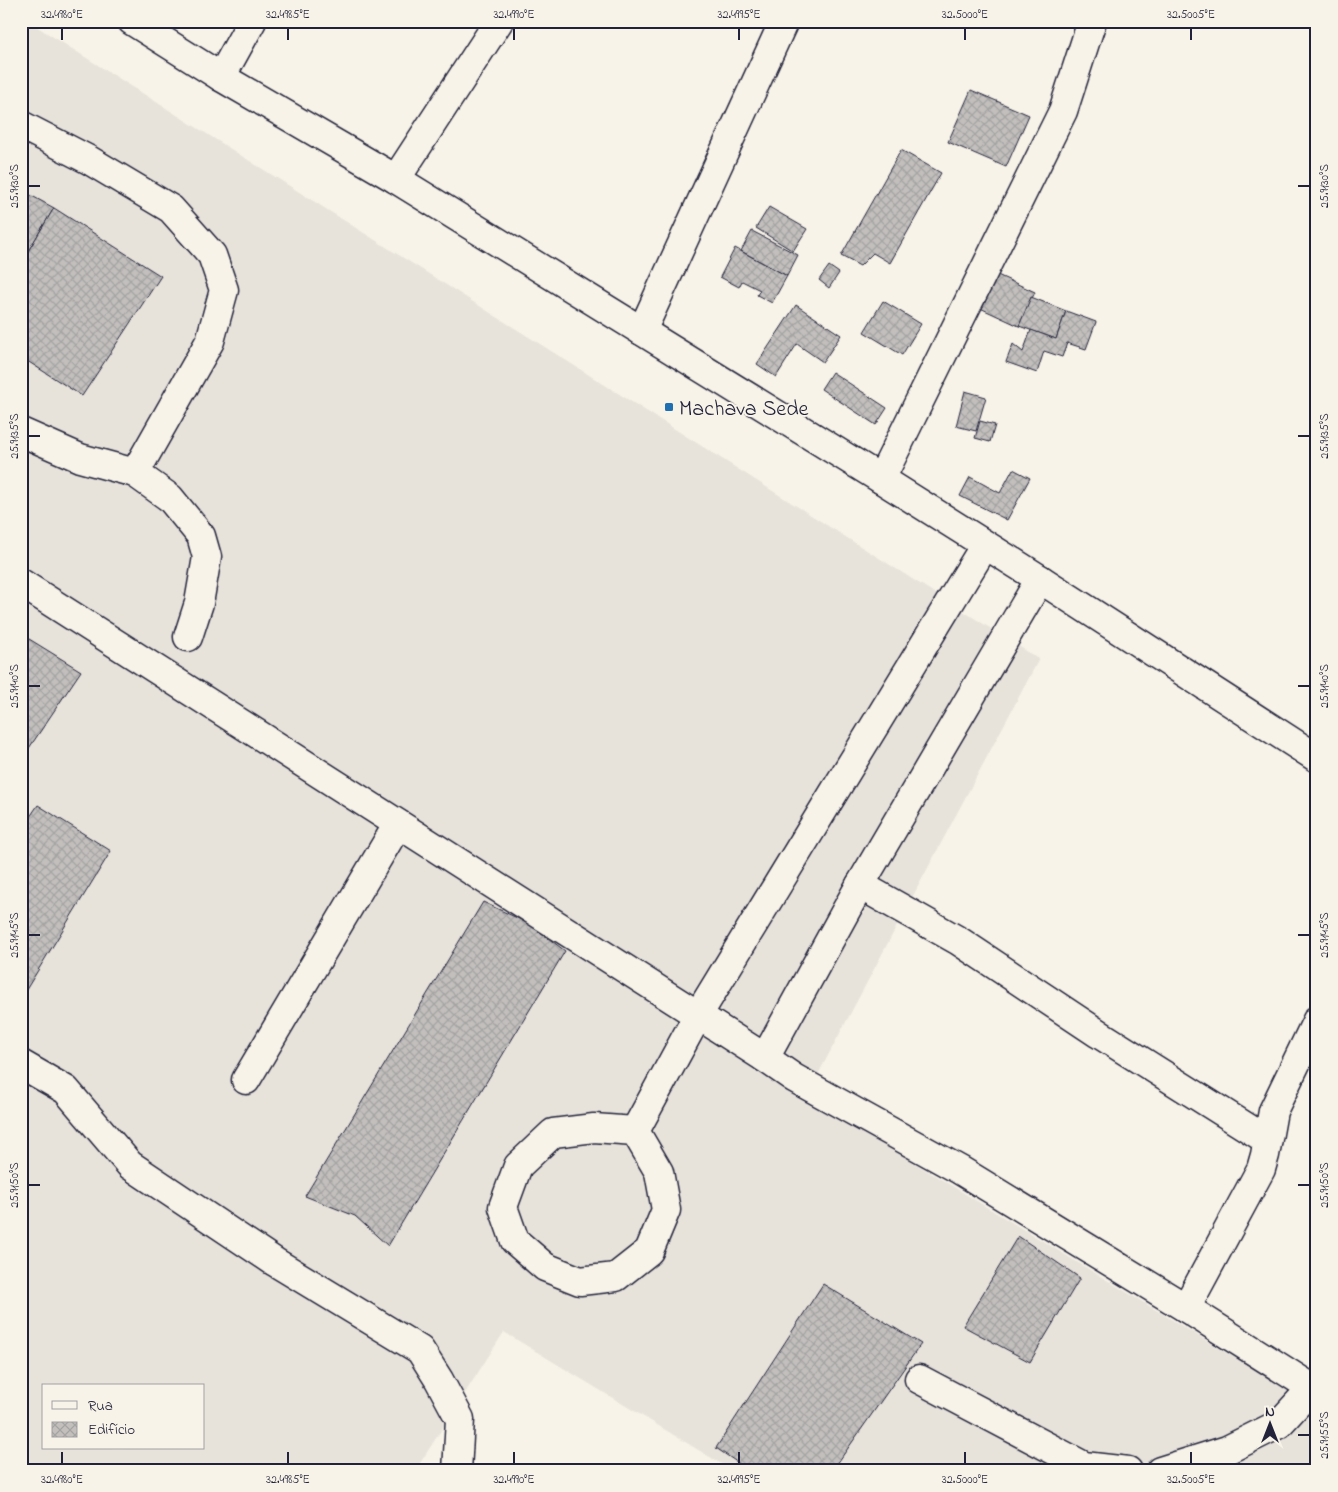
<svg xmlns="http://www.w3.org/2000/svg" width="1338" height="1492" font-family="'Indie Flower',sans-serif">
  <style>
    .built { fill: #e7e3db; fill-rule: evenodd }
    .building { fill: url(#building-cross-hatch); stroke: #22223b }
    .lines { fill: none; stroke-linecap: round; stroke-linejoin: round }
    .minor-casing { stroke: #22223b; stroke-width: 31 }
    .major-casing { stroke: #22223b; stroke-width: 31 }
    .minor { stroke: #f7f3e8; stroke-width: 28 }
    .major { stroke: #f7f3e8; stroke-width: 28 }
    .ticks { fill: none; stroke: #22223b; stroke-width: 2 }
    .poi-dot { fill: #1f6fb2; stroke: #f7f3e8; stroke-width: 2 }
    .labels { text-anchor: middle; stroke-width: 4; stroke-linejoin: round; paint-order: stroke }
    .poi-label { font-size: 22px; fill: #22223b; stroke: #f7f3e8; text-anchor: start }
    .neatline { fill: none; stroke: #22223b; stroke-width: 2 }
    .ticks-label { font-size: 12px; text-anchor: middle; fill: #22223b }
  </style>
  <defs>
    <pattern id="building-cross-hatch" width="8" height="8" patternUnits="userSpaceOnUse" patternTransform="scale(1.25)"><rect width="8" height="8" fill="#c2bfbd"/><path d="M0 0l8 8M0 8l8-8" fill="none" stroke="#a6a4a3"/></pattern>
  </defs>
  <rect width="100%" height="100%" fill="#f7f3e8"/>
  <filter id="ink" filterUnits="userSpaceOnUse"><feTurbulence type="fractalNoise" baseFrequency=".02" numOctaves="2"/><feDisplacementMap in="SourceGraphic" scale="10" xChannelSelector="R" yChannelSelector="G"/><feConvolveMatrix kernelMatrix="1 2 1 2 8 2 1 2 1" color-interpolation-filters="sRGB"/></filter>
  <g filter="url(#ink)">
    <!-- built -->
    <path class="built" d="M21,21H28L1039,659L806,1097L1317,1408V1471H733L504,1332L415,1471H21ZM44,1386H204V1448H44Z"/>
    <!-- building -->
    <g class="building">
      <path d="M971,90L1029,115L1006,167L948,142Z"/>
      <path d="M901,150L941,173L890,263L873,253L860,266L841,256Z"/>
      <path d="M21,190L54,208L21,263Z"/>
      <path d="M769,207L807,229L793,251L756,228Z"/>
      <path d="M54,208L161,276L82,396L21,357V263Z"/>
      <path d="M752,231L798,255L787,276L741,251Z"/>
      <path d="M735,248L787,276L772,303L757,295L760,290L742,281L739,287L720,277Z"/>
      <path d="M829,266L839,273L829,288L819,280Z"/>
      <path d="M993,273L1035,292L1019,326L978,307Z"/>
      <path d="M1031,297L1066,311L1056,339L1019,326Z"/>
      <path d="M883,301L921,324L902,355L864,332Z"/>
      <path d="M796,305L841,335L823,362L797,344L776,377L757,364Z"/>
      <path d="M1066,311L1096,322L1086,349L1067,343L1062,357L1044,351L1037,373L1006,362L1013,344L1023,352L1031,330L1056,339Z"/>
      <path d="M832,372L887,408L876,425L821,389Z"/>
      <path d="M965,391L986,397L976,431L956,426Z"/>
      <path d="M980,421L995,425L990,442L975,438Z"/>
      <path d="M1013,469L1030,478L1007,520L960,496L970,477L1000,493Z"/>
      <path d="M21,634L81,671L21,760Z"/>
      <path d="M38,805L111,851L21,998V830Z"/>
      <path d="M483,902L530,924L565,951L388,1246L355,1216L305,1196Z"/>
      <path d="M1018,1236L1080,1278L1030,1362L963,1326Z"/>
      <path d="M823,1284L921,1344L832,1471H750L716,1448Z"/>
    </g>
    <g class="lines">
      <!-- minor casing -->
      <g class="minor-casing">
        <g id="minor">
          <path d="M221,77L252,21"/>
          <path d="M21,125L89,160L171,209L212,255L224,290L210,341L135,473L170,498L201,536L207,557L199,603L188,637"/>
          <path d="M396,179L499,21"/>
          <path d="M642,331L784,21"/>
          <path d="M21,432L80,458L135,473"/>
          <path d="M881,479L1063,111L1092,21"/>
          <path d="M1040,579L860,885L765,1058L794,1078L960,1170L1186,1308L1317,1391"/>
          <path d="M21,583L765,1058"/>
          <path d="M860,885L959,941L1099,1034L1267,1140"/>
          <path d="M21,1064L66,1090L130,1165L275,1262L420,1350L439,1380L460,1419L457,1471"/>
          <path d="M246,1080L398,824"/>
          <path d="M594,1128L635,1131L659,1172L666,1210L649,1251L616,1277L580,1281L545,1267L515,1241L503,1207L518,1166L553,1133Z"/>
          <path d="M635,1131L698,1015L985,545"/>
          <path d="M1186,1308L1261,1169L1265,1155L1273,1111L1317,1020"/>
          <path d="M919,1379L1084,1466L1128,1471"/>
          <path d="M1160,1471L1227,1450L1279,1424L1312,1388"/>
        </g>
      </g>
      <!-- major casing -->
      <g class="major-casing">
        <path id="major" d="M132,21L221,77L396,179L881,479L1040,579L1317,758"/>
      </g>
      <!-- minor -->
      <use href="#minor" class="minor"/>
      <!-- major -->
      <use href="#major" class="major"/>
    </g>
  </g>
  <!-- ticks -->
  <path class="ticks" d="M62,28V40M288,28V40M514,28V40M739,28V40M965,28V40M1191,28V40M28,186H40M1298,186H1310M28,436H40M1298,436H1310M28,686H40M1298,686H1310M28,935H40M1298,935H1310M28,1185H40M1298,1185H1310M1298,1435H1310M62,1452V1464M288,1452V1464M514,1452V1464M739,1452V1464M965,1452V1464M1191,1452V1464"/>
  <!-- markers -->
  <rect class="poi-dot" x="664" y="402" width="10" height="10" rx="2.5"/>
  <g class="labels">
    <!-- poi labels -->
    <g class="poi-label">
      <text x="679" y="415">Machava Sede</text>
    </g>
  </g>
  <!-- margin -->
  <rect width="1338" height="1492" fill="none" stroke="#f7f3e8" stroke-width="55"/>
  <!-- legend -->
  <rect x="42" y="1384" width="162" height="65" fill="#f7f3e8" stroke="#a29fa3"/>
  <rect x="52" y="1401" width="25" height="8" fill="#f7f3e8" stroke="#a29fa3"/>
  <text x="88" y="1410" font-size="15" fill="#22223b">Rua</text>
  <rect x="52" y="1422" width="25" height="15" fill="url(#building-cross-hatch)" stroke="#a29fa3"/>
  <text x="88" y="1434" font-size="15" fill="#22223b">Edifício</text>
  <!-- north arrow -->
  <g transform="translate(1270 1424)" stroke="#f7f3e8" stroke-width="4" paint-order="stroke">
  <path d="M0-4L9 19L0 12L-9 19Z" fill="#22223b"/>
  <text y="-8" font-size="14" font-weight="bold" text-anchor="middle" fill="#22223b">N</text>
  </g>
  <rect x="28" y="28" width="1282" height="1436" class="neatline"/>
  <g class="ticks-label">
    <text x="62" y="18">32.4980°E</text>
    <text x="288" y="18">32.4985°E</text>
    <text x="514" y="18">32.4990°E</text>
    <text x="739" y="18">32.4995°E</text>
    <text x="965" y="18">32.5000°E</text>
    <text x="1191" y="18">32.5005°E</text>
    <text transform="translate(14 186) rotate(-90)" y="4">25.9130°S</text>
    <text transform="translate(1324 186) rotate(-90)" y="4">25.9130°S</text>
    <text transform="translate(14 436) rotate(-90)" y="4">25.9135°S</text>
    <text transform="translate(1324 436) rotate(-90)" y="4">25.9135°S</text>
    <text transform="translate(14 686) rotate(-90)" y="4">25.9140°S</text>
    <text transform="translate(1324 686) rotate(-90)" y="4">25.9140°S</text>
    <text transform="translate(14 935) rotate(-90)" y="4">25.9145°S</text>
    <text transform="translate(1324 935) rotate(-90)" y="4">25.9145°S</text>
    <text transform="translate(14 1185) rotate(-90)" y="4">25.9150°S</text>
    <text transform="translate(1324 1185) rotate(-90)" y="4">25.9150°S</text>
    <text transform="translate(1324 1435) rotate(-90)" y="4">25.9155°S</text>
    <text x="62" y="1483">32.4980°E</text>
    <text x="288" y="1483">32.4985°E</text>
    <text x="514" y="1483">32.4990°E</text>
    <text x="739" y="1483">32.4995°E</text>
    <text x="965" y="1483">32.5000°E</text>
    <text x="1191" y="1483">32.5005°E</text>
  </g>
</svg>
